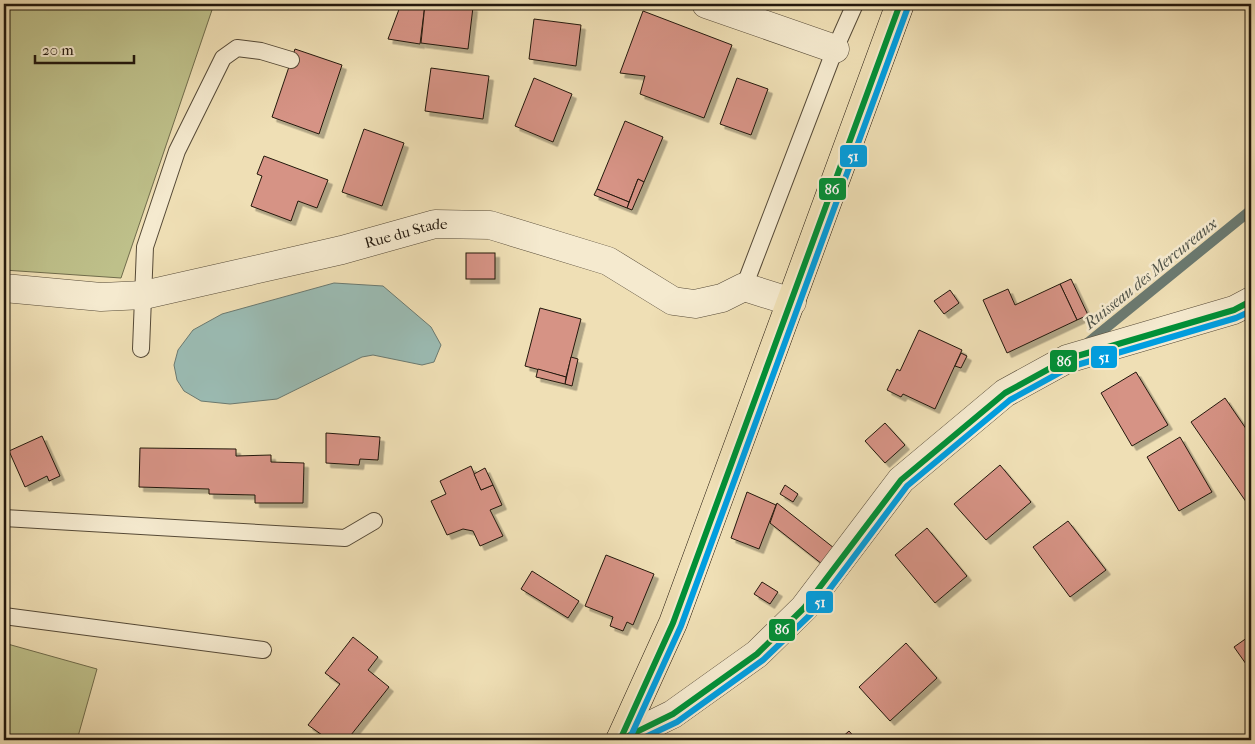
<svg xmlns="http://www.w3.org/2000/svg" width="1255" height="744" font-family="'IM FELL French Canon',serif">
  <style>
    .green { fill: #bec08a; stroke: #706c4c }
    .water { fill: #9bbcb4; stroke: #6b7a71 }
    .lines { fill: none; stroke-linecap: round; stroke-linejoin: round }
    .stream { stroke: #6b7a71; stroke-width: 10 }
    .building { fill: #d69385; stroke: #23180d; filter: url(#shadow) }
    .lane-casing { stroke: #564a37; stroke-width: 18 }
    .street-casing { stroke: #564a37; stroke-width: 29 }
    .primary-casing { stroke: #23180d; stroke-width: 29 }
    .lane { stroke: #f5eacf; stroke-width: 16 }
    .street { stroke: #f5eacf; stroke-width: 28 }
    .primary { stroke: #efdfb5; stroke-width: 28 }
    .bus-1-casing { stroke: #f5eacf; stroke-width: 10 }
    .bus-2-casing { stroke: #f5eacf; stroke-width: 10 }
    .bus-1 { stroke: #009037; stroke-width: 6 }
    .bus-2 { stroke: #009ee0; stroke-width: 6 }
    .labels { text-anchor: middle; stroke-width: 5; stroke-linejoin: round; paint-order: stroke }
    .street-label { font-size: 15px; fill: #23180d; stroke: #f5eacf }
    .water-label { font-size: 16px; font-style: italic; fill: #4d5147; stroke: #f5eacf }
    .line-badge { stroke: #f5eacf; stroke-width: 2 }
    .badge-label { font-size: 14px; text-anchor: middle; font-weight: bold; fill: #fff }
  </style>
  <defs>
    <filter id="shadow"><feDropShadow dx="4.5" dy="4.5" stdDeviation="0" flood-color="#0004"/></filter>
  </defs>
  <rect width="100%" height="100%" fill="#efdfb5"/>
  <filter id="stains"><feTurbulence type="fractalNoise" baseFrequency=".004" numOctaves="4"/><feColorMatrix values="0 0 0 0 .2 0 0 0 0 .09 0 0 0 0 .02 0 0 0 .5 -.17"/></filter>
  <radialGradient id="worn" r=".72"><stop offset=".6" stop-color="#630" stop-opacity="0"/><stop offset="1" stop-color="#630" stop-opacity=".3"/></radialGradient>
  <!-- green -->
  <g class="green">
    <path d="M4,4H214L121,278L4,270Z"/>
    <path d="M4,643L97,669L77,740H4Z"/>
  </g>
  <!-- water -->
  <path class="water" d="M334,283L383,286L431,327L441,345L434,362L422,365L373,355L362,357L277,399L230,404L201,401L184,391L177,380L174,365L178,350L193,330L222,314Z"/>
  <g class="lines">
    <!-- stream -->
    <path class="stream" d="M1085,345L1251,210"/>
  </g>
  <!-- building -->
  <g class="building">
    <path d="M401,4H425L420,44L388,39Z"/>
    <path d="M425,4L473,7L468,49L421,43Z"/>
    <path d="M643,11L732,45L704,118L640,94L645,76L620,73Z"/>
    <path d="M534,19L581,25L576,66L529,59Z"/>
    <path d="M295,49L342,65L319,134L272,117Z"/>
    <path d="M431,68L489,76L483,119L425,111Z"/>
    <path d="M534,78L572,94L553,142L515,126Z"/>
    <path d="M737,78L768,89L751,135L720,124Z"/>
    <path d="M625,121L663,137L644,182L638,179L629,202L597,189Z"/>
    <path d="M364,129L404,143L382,206L342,192Z"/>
    <path d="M264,156L328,180L317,208L298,201L291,221L251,206L262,176L257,174Z"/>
    <path d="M638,179L644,182L632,210L627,208Z"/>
    <path d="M597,189L629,202L627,208L594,195Z"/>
    <rect x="466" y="253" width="29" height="26"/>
    <path d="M1071,279L1088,315L1077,320L1060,284Z"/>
    <path d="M1060,284L1077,320L1007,353L983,300L1008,289L1015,305Z"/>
    <path d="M950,290L959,303L944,314L934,301Z"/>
    <path d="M540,308L581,319L566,377L525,366Z"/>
    <path d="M919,330L962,350L935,409L903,394L901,397L887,390L897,369L900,371Z"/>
    <path d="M961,353L967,356L961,368L955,366Z"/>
    <path d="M571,357L578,359L572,386L565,384Z"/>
    <path d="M538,369L566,377L565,384L536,377Z"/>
    <path d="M1136,372L1168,425L1132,446L1101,393Z"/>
    <path d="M1225,398L1251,436V509L1191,422Z"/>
    <path d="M885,423L905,445L885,463L865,441Z"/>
    <path d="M326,433L380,437L378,460L360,459L359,465L326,463Z"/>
    <path d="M42,436L60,476L49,481L47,476L25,487L9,451Z"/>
    <path d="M1180,437L1212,492L1179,511L1147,457Z"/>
    <path d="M140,448L236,449V456L271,455V462L304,463L303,503H255V495L209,494V489L139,487Z"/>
    <path d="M1000,465L1031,502L986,540L954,504Z"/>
    <path d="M471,466L481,490L493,485L502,505L490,510L503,536L480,546L473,531L463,529L447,535L431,501L446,494L440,481Z"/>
    <path d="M485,468L493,485L481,490L474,474Z"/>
    <path d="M785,485L798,494L793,502L780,494Z"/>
    <path d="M747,492L776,505L759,549L731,538Z"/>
    <path d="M777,503L834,548L822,564L770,523Z"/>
    <path d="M1068,521L1106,570L1070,597L1033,547Z"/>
    <path d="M927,528L967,576L935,603L895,555Z"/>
    <path d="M606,555L654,574L633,625L627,622L623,631L610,626L613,617L585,606Z"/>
    <path d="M532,571L579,601L568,618L521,589Z"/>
    <path d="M762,582L778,592L770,604L754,594Z"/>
    <path d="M1251,635V671L1234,647Z"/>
    <path d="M353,637L378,657L368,670L389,687L347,740H329L308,725L340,684L325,673Z"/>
    <path d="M906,643L937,678L890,721L859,687Z"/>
    <path d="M849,731L857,740H839Z"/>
  </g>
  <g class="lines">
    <!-- lane casing -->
    <g class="lane-casing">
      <g id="lane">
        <path d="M744,287L835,49L855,4"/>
        <path d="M141,349L145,247L177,151L223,58L237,48L261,51L291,60"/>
        <path d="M4,518L345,538L374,521"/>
        <path d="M4,616L263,650"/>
      </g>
    </g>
    <!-- street casing -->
    <g class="street-casing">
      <g id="street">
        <path d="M706,4L835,49"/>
        <path id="s1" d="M4,288L101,297L144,295L342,250L435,224L490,225L608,261L673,301L695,304L722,298L744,287L792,302"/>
        <path d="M620,740L673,714L757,654L804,608L901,480L1005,393L1067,359L1234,310L1251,301"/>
      </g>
    </g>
    <!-- primary casing -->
    <g class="primary-casing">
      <path id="primary" d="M620,740L673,623L900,4"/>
    </g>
    <!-- lane -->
    <use href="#lane" class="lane"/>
    <!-- street -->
    <use href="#street" class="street"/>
    <!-- primary -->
    <use href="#primary" class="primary"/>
    <!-- bus-1 casing -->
    <g class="bus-1-casing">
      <g id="bus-1">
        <path d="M620,740L673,714L757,654L804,608L901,480L1005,393L1067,359L1234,310L1251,301"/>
        <path d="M620,740L673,623L900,4"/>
      </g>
    </g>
    <!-- bus-2 casing -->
    <g class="bus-2-casing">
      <g id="bus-2">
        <path d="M629,740L681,626L908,7"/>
        <path d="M639,740L677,722L763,660L811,614L907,486L1010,400L1070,367L1236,318L1251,311"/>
      </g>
    </g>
    <!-- bus-1 -->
    <use href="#bus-1" class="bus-1"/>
    <!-- bus-2 -->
    <use href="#bus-2" class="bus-2"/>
  </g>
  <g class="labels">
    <!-- street labels -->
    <g class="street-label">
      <text dy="5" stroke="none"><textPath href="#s1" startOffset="410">Rue du Stade</textPath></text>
    </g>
    <!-- water labels -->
    <g class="water-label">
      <text transform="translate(1150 273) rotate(-39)" y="6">Ruisseau des Mercureaux</text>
    </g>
  </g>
  <g class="line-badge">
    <rect x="839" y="144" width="29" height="24" rx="5" fill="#009ee0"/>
    <rect x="818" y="177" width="29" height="24" rx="5" fill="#009037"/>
    <rect x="1090" y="345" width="28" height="24" rx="5" fill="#009ee0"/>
    <rect x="1049" y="349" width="29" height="24" rx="5" fill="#009037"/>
    <rect x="805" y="590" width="29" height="24" rx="5" fill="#009ee0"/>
    <rect x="768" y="618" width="28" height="24" rx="5" fill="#009037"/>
  </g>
  <g class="badge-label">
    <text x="853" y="161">51</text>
    <text x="832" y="194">86</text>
    <text x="1104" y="362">51</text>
    <text x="1064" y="366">86</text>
    <text x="820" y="607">51</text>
    <text x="782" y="634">86</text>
  </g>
  <!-- margin -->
  <rect width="1255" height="744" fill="none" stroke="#efdfb5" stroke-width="20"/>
  <rect x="5" y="5" width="1245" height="734" fill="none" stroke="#23180d" stroke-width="2.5"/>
  <rect x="10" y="10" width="1235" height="724" fill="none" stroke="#23180d"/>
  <!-- scale -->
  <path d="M35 55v8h99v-8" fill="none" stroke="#23180d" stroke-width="2.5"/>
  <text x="42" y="55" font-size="15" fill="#23180d" stroke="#f5eacf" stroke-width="4" paint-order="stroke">20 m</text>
  <rect width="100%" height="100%" filter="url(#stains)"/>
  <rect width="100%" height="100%" fill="url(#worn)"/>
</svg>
